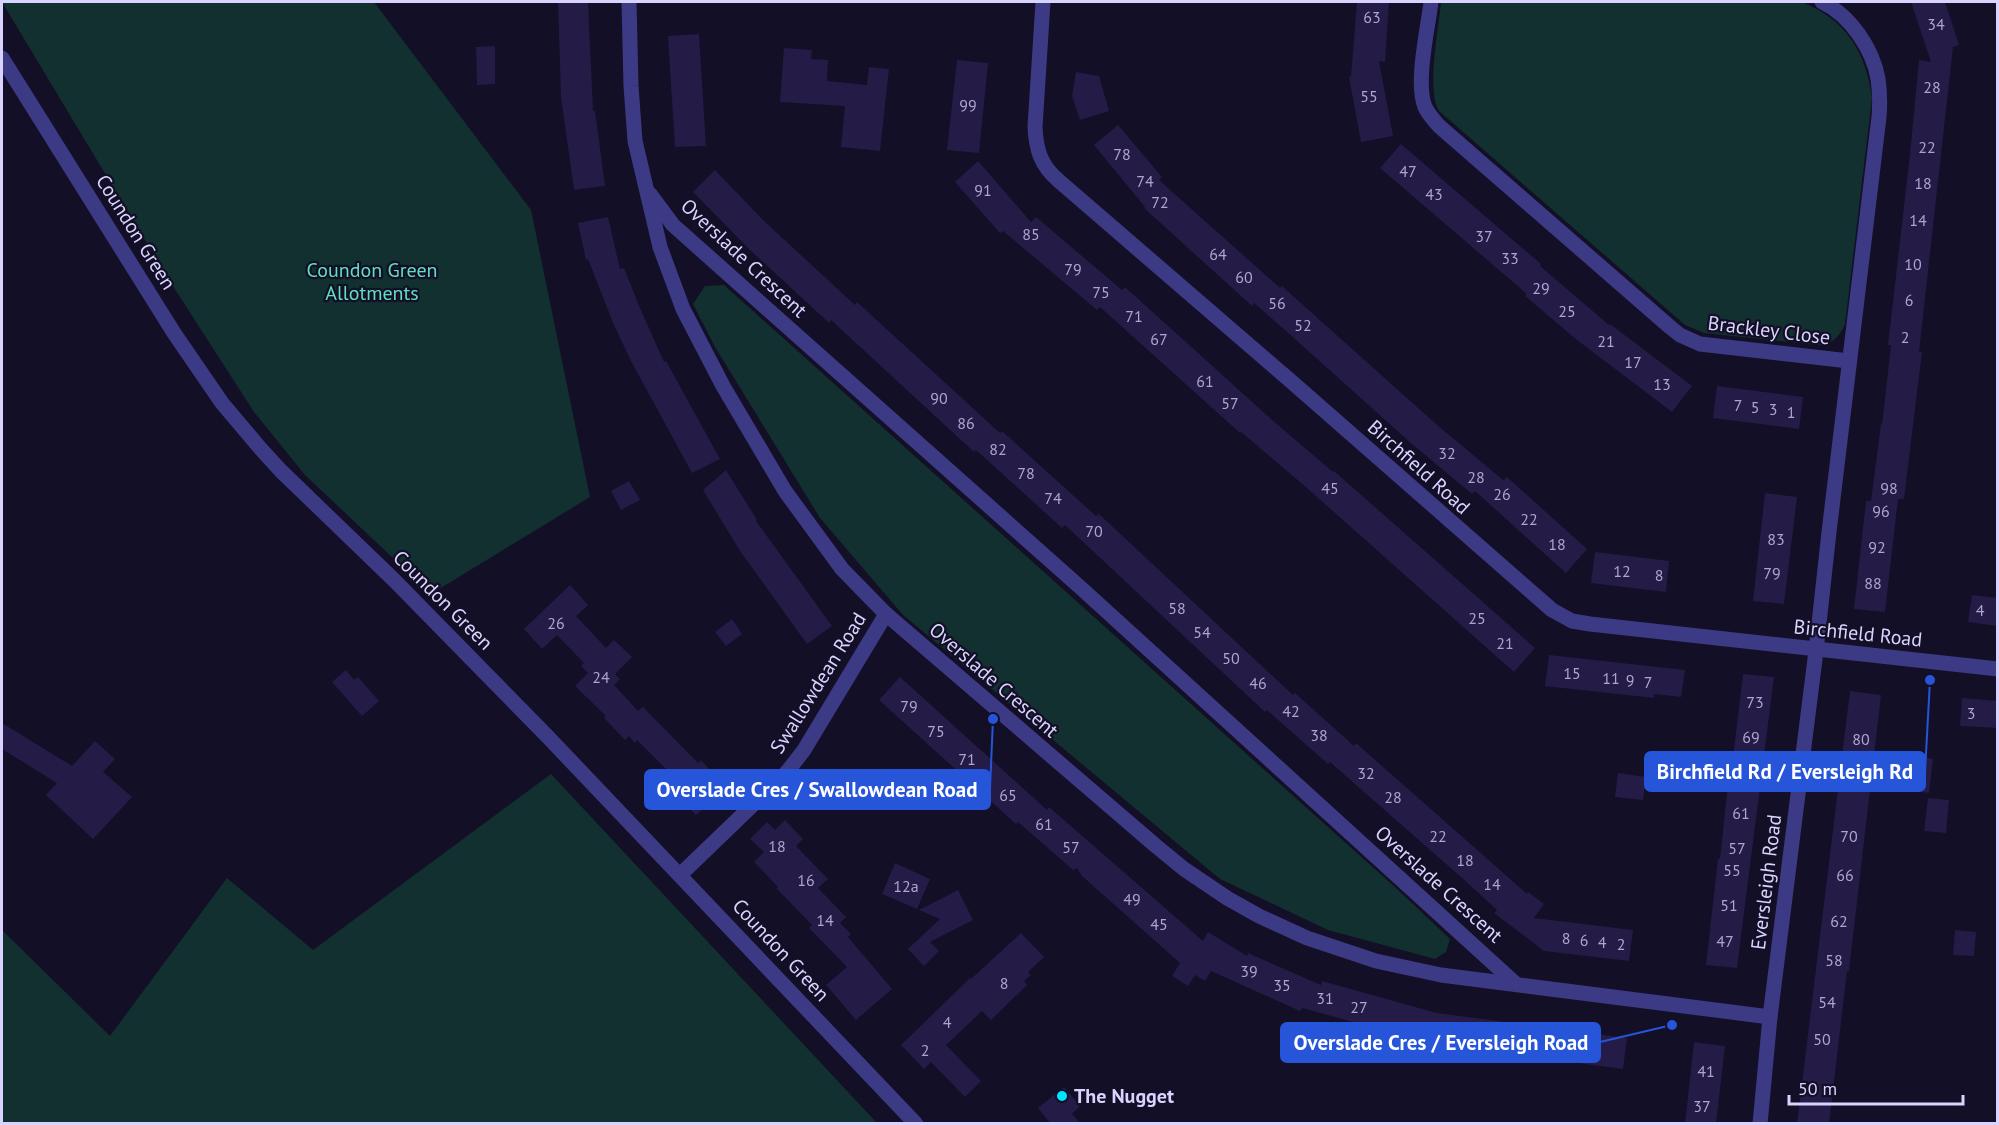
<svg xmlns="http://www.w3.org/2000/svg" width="1999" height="1125" font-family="'PT Sans',sans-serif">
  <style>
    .green { fill: #12302f }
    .building { fill: #241b47 }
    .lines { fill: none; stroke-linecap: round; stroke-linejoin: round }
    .street { stroke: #3d3a85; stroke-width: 15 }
    .poi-dot { fill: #00e5ff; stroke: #130f26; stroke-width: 2 }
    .labels { text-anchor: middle; stroke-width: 4.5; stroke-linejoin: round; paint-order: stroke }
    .number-label { font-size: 16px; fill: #aca6d1 }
    .street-label { font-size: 20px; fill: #d9d4ff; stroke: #130f26 }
    .park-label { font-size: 20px; fill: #5fe0c0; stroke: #130f26 }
    .poi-label { font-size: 20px; font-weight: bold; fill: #d9d4ff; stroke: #130f26; text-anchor: start }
    .leader { fill: none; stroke: #2655da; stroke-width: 2 }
    .callout-dot { fill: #2655da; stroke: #130f26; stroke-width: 2 }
    .callout { fill: #2655da; stroke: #2655da; stroke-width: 2 }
    .callout-label { font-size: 21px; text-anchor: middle; font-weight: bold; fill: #fff }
  </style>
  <rect width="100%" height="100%" fill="#130f26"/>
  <!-- green -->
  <g class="green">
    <path d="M2,2H374L531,210L590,497L431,594L305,475L254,412L169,280Z"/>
    <path d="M1441,2H1801C1846,19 1866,52 1872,98L1845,324C1840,337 1831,345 1817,345L1704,333L1685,325L1439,111C1426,92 1439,26 1441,2Z"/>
    <path d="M724,285L1396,888L1450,939L1446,952L1435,959L1328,930L1220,879L903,615L820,518L715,347L693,304L705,286Z"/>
    <path d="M551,774L877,1123H2V930L110,1036L227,878L313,950Z"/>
  </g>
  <!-- building -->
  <g class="building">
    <path d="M558,2H588L593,111H595L605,186L574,190L561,97Z"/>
    <path d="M1357,2H1389L1385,62L1379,61L1393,136L1361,142L1349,77L1351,76Z"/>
    <path d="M1911,2H1945L1959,45L1953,47L1919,352H1922L1904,499H1898L1885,612L1854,609L1866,501H1871L1881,424L1882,425L1891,345H1888L1910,154L1919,60L1931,62Z"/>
    <path d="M699,34L706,146L675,147L668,36Z"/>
    <path d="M495,46V84L477,85L476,47Z"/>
    <path d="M784,48L812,50L811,59L828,60L827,81L867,85L869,67L889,69L880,151L841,147L845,106L780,102Z"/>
    <path d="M957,60L988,63L979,153L947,150Z"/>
    <path d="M1076,72L1099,76L1109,111L1080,120L1072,96Z"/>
    <path d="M1118,125L1162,177L1159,180L1280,288L1282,286L1293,296L1436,424L1503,480L1507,477L1587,549L1566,573L1475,491L1472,494L1412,444L1286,331L1254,303L1252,306L1144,208L1145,207L1094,145Z"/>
    <path d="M1401,144L1541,264L1540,266L1609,325L1610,324L1692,386L1672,412L1577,340L1525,296L1527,294L1380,168Z"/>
    <path d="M978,161L1031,222L1036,217L1122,290L1125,287L1271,419L1333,472L1334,471L1535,648L1514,672L1307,488L1241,432L1240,433L1100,307L1097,310L1003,231L1000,233L955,182Z"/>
    <path d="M715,170L763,220L855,305L857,302L1000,433L1002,431L1096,516L1099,514L1293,695L1295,693L1354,746L1356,743L1527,894L1528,892L1544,904L1534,918L1633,930L1629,961L1544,951L1494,913L1497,910L1462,878L1330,762L1328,764L1267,710L1265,712L1065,525L1062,528L976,450L974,452L831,320L829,323L750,250L693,192Z"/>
    <path d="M608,217L620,269L624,268L640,308L664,362L666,361L720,459L692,473L631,361L614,325L588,259L586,260L578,223Z"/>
    <path d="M1717,386L1803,397L1799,429L1713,418Z"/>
    <path d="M726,470L757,520L756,521L832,626L807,644L740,551L703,490Z"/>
    <path d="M629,481L640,500L621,510L611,491Z"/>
    <path d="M1765,493L1797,497L1784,604L1753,601Z"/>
    <path d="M1595,552L1669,561L1666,592L1591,583Z"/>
    <path d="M570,585L588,605L576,616L606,648L614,640L632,657L615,674L620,679L614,685L638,711L643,707L698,763L701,760L726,788L696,815L679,797L685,791L677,783L678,781L637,740L635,743L629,736L625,740L604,718L606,716L575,686L588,673L581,666L584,663L557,635L542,649L524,629Z"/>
    <path d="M1972,595L1998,598V626L1968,622Z"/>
    <path d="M732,619L742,634L726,646L715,632Z"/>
    <path d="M1549,655L1685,670L1681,697L1654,694V698L1545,686Z"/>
    <path d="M346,670L354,680L358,677L379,701L362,716L332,682Z"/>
    <path d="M1743,674L1774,677L1737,968L1706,965L1718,859H1720L1728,784H1730Z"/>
    <path d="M900,677L1047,810L1049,807L1203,941L1208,932L1247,956L1248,953L1321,985L1322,981L1437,1013L1627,1038L1623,1069L1430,1043L1302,1008L1300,1011L1211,971L1205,981L1195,975L1188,986L1172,976L1180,963L1082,876L1077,868L1073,870L1018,822L1016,824L879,700Z"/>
    <path d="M1850,691L1881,695L1849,971H1847L1829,1124H1797Z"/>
    <path d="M1962,698L1998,701V728L1960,726Z"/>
    <path d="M2,723L72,766L95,741L115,759L103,772L132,797L93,839L46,795L57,783L2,749Z"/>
    <path d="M1664,752L1684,756L1680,777L1660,773Z"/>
    <path d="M1914,755L1933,759L1929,793L1909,790Z"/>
    <path d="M1618,773L1646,777L1643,800L1615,797Z"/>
    <path d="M1928,798L1949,800L1946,833L1924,831Z"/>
    <path d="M785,820L803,839L796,846L828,879L818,888L846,917L840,923L851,934L848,937L892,989L856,1020L826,985L847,967L809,928L812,925L776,888L778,887L754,862L764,852L750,839L767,822L775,830Z"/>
    <path d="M895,863L930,879L917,909L882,894Z"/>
    <path d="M958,890L973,920L930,942L939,951L924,966L908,949L940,919L919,910Z"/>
    <path d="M1955,930L1976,932L1974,956L1953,955Z"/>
    <path d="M1021,933L1044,957L1028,972L1031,975L1024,981L1027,985L991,1020L982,1011L946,1045L981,1081L965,1097L931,1062L924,1069L901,1045L970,978L971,979Z"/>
    <path d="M1694,1042L1725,1046L1716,1124H1685Z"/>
    <path d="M1064,1087L1080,1106L1072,1114L1081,1124H1051L1038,1108Z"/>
  </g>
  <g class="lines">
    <!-- street -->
    <g class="street">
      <path d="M629,2L631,86L635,141L660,247L683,309L723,386L785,491L842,569L886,614L1156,846L1184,869L1227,898L1259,916L1307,938L1376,961L1441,975L1770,1017"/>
      <path d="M1043,2L1035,127C1036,150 1041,166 1059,181L1293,383L1552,610L1572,621L1590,624L1998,669"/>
      <path d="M1431,2C1428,28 1415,83 1425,107C1428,114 1434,120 1439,126L1670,327L1680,335L1700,344L1849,361"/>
      <path d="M2,58L174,333L222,403L260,448L281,471L394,580L548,737L916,1124"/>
      <path d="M650,194L673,225L1081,588L1516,984"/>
      <path d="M681,874L787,772L804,750L886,614"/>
      <path d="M1760,1124L1770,1017L1816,651L1829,532L1879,117C1880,105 1880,92 1878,79C1873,49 1850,15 1822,2"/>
    </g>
  </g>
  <!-- markers -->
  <circle class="poi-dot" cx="1062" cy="1096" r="6"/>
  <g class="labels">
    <!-- number labels -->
    <g class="number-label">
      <text x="1372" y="23">63</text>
      <text x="1936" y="30">34</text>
      <text x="1932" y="93">28</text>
      <text x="1369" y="102">55</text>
      <text x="968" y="111">99</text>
      <text x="1927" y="153">22</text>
      <text x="1122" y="160">78</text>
      <text x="1408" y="177">47</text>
      <text x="1145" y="187">74</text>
      <text x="1923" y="189">18</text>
      <text x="983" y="196">91</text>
      <text x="1434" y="200">43</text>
      <text x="1160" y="208">72</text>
      <text x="1918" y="226">14</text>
      <text x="1031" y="240">85</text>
      <text x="1484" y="242">37</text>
      <text x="1218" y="260">64</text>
      <text x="1510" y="264">33</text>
      <text x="1913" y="270">10</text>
      <text x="1073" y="275">79</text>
      <text x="1244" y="283">60</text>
      <text x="1541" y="294">29</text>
      <text x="1101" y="298">75</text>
      <text x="1909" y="306">6</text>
      <text x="1277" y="309">56</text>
      <text x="1567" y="317">25</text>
      <text x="1134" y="322">71</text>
      <text x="1303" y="331">52</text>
      <text x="1905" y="343">2</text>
      <text x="1159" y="345">67</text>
      <text x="1606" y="347">21</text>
      <text x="1633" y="368">17</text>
      <text x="1205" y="387">61</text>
      <text x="1662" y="390">13</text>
      <text x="939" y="404">90</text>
      <text x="1230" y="409">57</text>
      <text x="1738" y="411">7</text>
      <text x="1755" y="413">5</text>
      <text x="1773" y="415">3</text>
      <text x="1791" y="418">1</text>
      <text x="966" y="429">86</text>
      <text x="998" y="455">82</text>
      <text x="1447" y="459">32</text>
      <text x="1026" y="479">78</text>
      <text x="1476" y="483">28</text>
      <text x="1330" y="494">45</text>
      <text x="1889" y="494">98</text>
      <text x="1502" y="500">26</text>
      <text x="1053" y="504">74</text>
      <text x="1881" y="517">96</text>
      <text x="1529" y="525">22</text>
      <text x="1094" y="537">70</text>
      <text x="1776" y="545">83</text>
      <text x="1557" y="550">18</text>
      <text x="1877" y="553">92</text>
      <text x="1622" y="577">12</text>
      <text x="1772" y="579">79</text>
      <text x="1659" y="581">8</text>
      <text x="1873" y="589">88</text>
      <text x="1177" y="614">58</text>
      <text x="1980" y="616">4</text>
      <text x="1477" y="624">25</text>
      <text x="556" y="629">26</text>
      <text x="1202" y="638">54</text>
      <text x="1505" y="649">21</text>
      <text x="1231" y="664">50</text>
      <text x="1572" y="679">15</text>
      <text x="601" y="683">24</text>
      <text x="1611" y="684">11</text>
      <text x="1630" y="686">9</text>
      <text x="1648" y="688">7</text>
      <text x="1258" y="689">46</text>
      <text x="1755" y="708">73</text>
      <text x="909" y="712">79</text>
      <text x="1291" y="717">42</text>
      <text x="1971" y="719">3</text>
      <text x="936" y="737">75</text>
      <text x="1319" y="741">38</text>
      <text x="1751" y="743">69</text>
      <text x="1861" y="745">80</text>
      <text x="967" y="765">71</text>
      <text x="1366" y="779">32</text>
      <text x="1008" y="801">65</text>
      <text x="1393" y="803">28</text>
      <text x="1741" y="819">61</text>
      <text x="1044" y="830">61</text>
      <text x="1438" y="842">22</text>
      <text x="1849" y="842">70</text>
      <text x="777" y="852">18</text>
      <text x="1071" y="853">57</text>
      <text x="1737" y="854">57</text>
      <text x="1465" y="866">18</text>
      <text x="1732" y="876">55</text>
      <text x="1845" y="881">66</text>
      <text x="806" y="886">16</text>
      <text x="1492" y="890">14</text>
      <text x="906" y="892">12a</text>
      <text x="1132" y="905">49</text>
      <text x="1729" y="911">51</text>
      <text x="825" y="926">14</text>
      <text x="1839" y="927">62</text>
      <text x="1159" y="930">45</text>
      <text x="1566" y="944">8</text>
      <text x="1584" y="946">6</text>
      <text x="1725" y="947">47</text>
      <text x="1602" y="948">4</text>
      <text x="1621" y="950">2</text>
      <text x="1834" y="966">58</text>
      <text x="1249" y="977">39</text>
      <text x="1004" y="989">8</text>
      <text x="1282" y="991">35</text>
      <text x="1325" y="1004">31</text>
      <text x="1827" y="1008">54</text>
      <text x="1359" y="1013">27</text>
      <text x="947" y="1028">4</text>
      <text x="1822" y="1045">50</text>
      <text x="925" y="1056">2</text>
      <text x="1706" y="1077">41</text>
      <text x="1702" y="1112">37</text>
    </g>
    <!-- street labels -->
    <g class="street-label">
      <text transform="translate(136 232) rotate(58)" y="7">Coundon Green</text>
      <text transform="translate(744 258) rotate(43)" y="7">Overslade Crescent</text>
      <text transform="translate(1769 330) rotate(7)" y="7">Brackley Close</text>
      <text transform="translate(1419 467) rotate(42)" y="7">Birchfield Road</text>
      <text transform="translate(443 600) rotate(45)" y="7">Coundon Green</text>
      <text transform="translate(1858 633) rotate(6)" y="7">Birchfield Road</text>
      <text transform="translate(994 680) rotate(41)" y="7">Overslade Crescent</text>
      <text transform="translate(818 683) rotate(-58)" y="7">Swallowdean Road</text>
      <text transform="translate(1766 882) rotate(-83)" y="7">Eversleigh Road</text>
      <text transform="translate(1439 884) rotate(42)" y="7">Overslade Crescent</text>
      <text transform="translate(781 950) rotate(47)" y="7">Coundon Green</text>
    </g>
    <!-- park labels -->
    <g class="park-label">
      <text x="372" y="277">Coundon Green<tspan x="372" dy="23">Allotments</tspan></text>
    </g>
    <!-- poi labels -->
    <g class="poi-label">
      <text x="1074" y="1103">The Nugget</text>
    </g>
  </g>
  <!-- callouts -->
  <path class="leader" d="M1930 680L1925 772M993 719L990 789M1672 1025L1600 1042"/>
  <g class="callout-dot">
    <circle cx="1930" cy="680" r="6"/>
    <circle cx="993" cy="719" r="6"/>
    <circle cx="1672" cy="1025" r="6"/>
  </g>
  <g class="callout">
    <rect x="1645" y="752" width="280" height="39" rx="6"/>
    <rect x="645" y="770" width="345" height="39" rx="6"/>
    <rect x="1281" y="1023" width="319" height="39" rx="6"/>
  </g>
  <g class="callout-label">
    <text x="1785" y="779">Birchfield Rd / Eversleigh Rd</text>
    <text x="817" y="797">Overslade Cres / Swallowdean Road</text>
    <text x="1441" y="1050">Overslade Cres / Eversleigh Road</text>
  </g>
  <!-- border -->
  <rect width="1999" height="1125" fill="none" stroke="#d9d4ff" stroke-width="6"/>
  <!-- scale -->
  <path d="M1789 1095v9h174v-9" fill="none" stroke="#d9d4ff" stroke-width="3"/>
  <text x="1798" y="1095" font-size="18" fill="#d9d4ff" stroke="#130f26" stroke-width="4.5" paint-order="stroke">50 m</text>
</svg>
